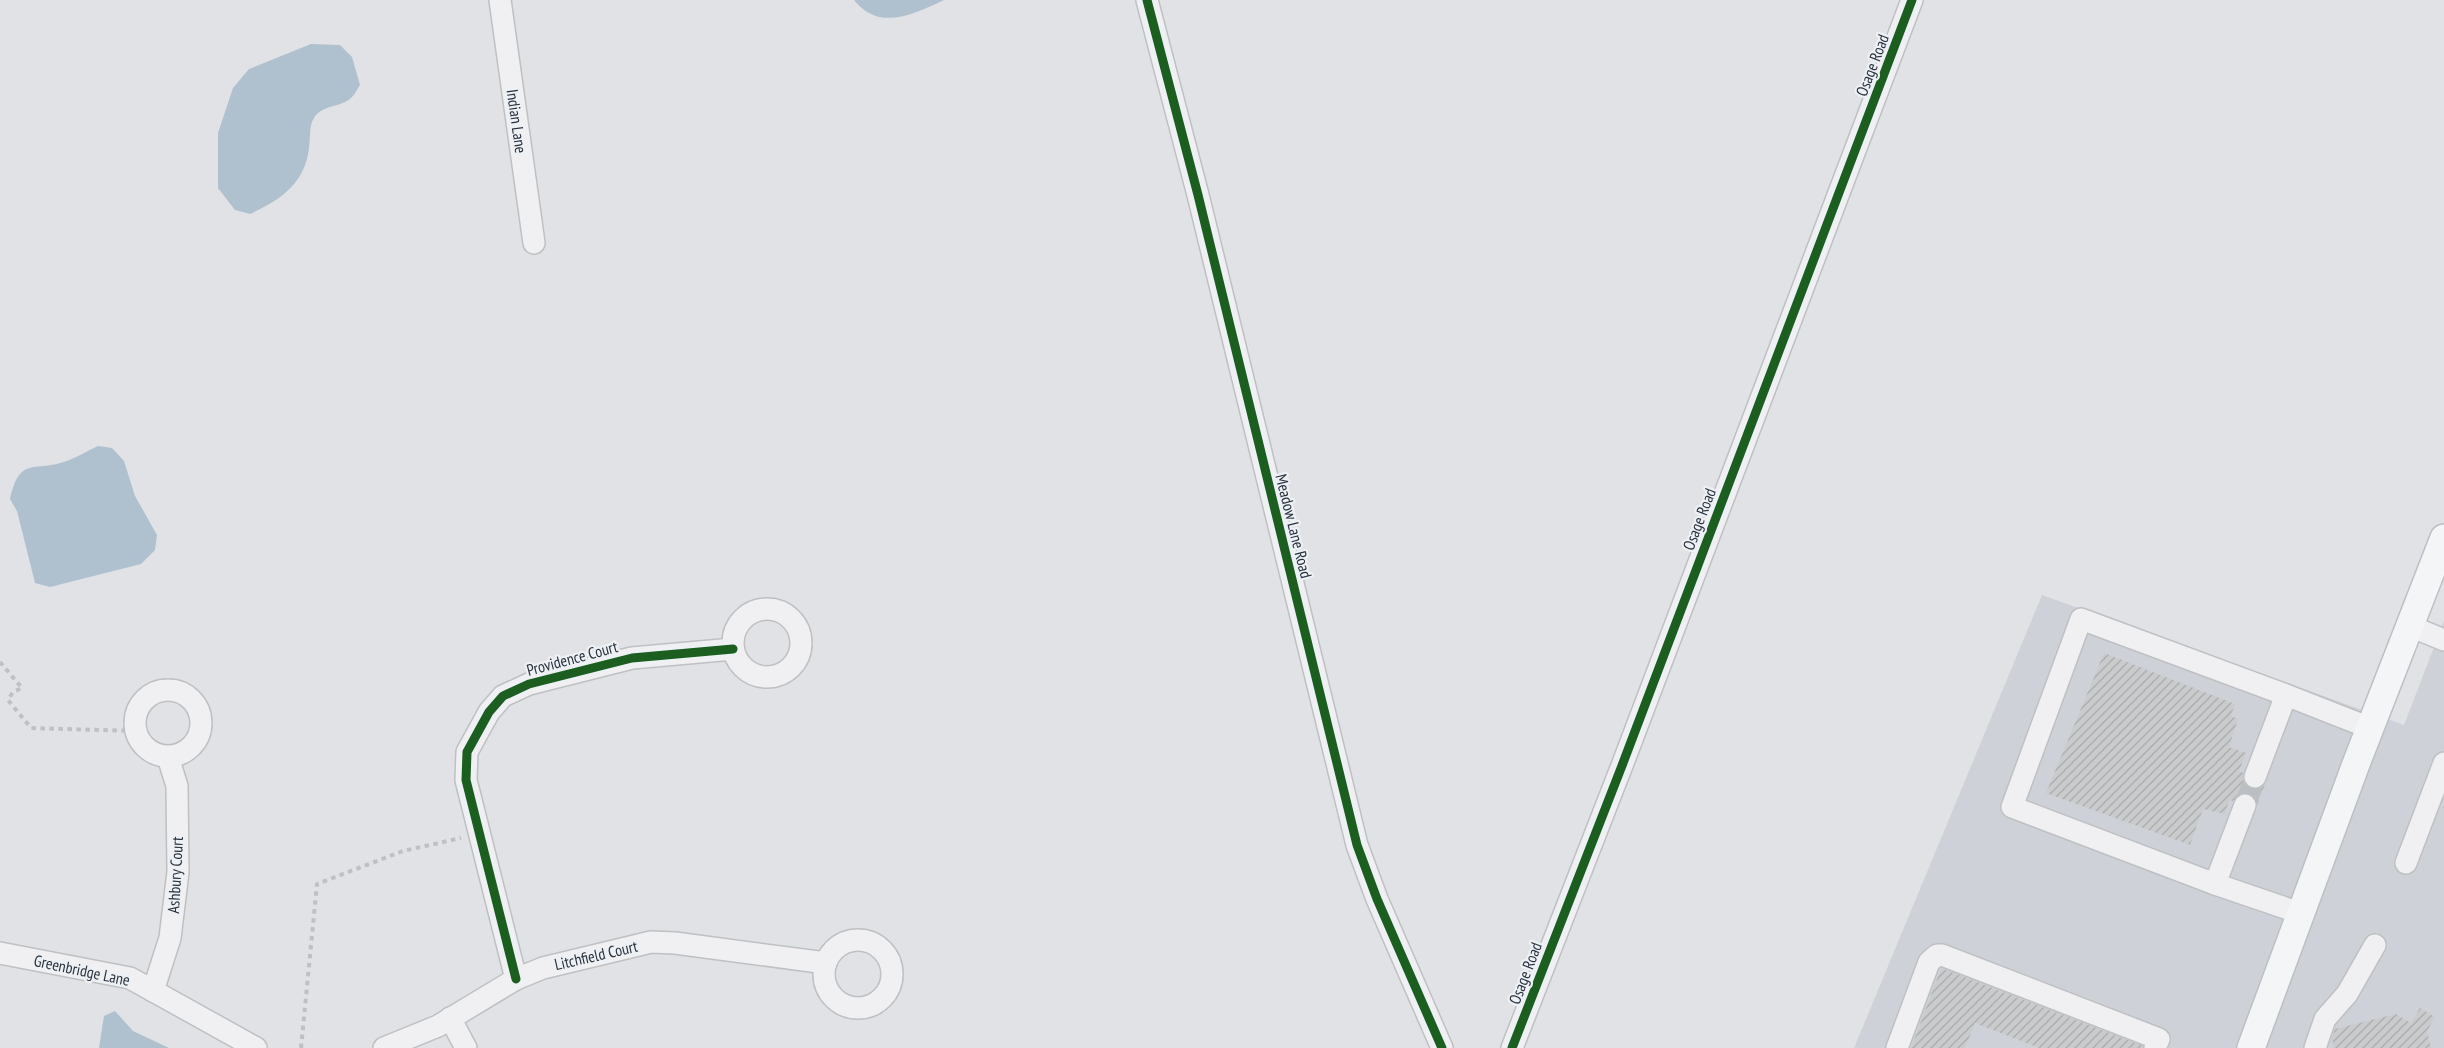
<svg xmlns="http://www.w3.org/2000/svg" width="2444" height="1048" font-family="'PT Sans Narrow',sans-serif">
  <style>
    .built { fill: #ced2d8 }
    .water { fill: #afc0cf }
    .building { fill: url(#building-hatch) }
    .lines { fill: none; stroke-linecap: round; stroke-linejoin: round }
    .minor-tunnel { stroke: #bbbfc3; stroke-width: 21; stroke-dasharray: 21 10; stroke-linecap: butt }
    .minor-casing { stroke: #bec0c3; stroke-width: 24 }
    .major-casing { stroke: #bcbfc3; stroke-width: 30 }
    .path { stroke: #bec1c4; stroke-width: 4; stroke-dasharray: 4.5 4.5; stroke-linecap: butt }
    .minor { stroke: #f0f0f2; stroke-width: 21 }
    .major { stroke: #f4f5f6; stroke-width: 27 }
    .cycleway-casing { stroke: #edf1f5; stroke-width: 13 }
    .cycleway { stroke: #1b5e20; stroke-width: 9 }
    .labels { text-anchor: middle; stroke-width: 4.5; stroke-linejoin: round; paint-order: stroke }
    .street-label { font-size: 16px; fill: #28313d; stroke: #edf1f5 }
  </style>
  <defs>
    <pattern id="building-hatch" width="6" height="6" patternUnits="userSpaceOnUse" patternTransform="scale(1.5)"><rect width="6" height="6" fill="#c9cbcd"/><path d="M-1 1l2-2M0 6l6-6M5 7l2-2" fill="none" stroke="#adafb1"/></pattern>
  </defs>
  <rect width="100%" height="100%" fill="#e0e2e5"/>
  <!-- built -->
  <path class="built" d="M2042,595L2404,725L2444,621V1048H1854Z"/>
  <!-- water -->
  <g class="water">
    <path d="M854,0H944C914,14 879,32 854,0Z"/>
    <path d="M311,44L340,45L352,57L360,85C357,89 355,94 352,97C344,106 327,105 318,113C308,122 311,136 309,148C305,184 280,200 250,214L235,210L218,188V133L233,88L249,69Z"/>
    <path d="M98,446L112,448L124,461L135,496L157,535L155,550L141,564L50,587L35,583L17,511L10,499C20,456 33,472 64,462C76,458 87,451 98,446Z"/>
    <path d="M115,1011L133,1031L169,1048H99L104,1016Z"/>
  </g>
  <!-- building -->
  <g class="building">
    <path d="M2104,653L2235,704L2231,716L2238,719L2229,747L2246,753L2239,771L2243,773V780L2246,785L2256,790L2265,784L2257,805L2254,797L2244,792L2237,796L2233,801L2229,800L2225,814L2203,809L2190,845L2046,793Z"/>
    <path d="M1941,968L2143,1046L2142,1048H2039L1975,1023L1965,1048H1911Z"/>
    <path d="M2420,1008L2435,1017L2427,1031L2431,1048H2334L2332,1038L2335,1029L2396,1014L2411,1023Z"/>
  </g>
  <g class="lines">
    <!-- minor-tunnel -->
    <path class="minor-tunnel" d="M2245,805L2255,777"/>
    <!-- minor casing -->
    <g class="minor-casing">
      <g id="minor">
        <path d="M500,0L534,243"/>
        <path d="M1147,0L1198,195L1357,845L1377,899L1442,1048"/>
        <circle cx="767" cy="643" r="34"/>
        <path d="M2410,626L2444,640"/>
        <circle cx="168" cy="723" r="33"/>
        <path d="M2255,777L2286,695L2370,728"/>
        <path d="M2245,805L2215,884L2300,913"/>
        <path d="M2406,863L2444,763"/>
        <path d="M2215,884L2012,807L2081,619L2286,695"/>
        <circle cx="858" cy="974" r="34"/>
        <path d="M0,953L130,978L256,1048"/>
        <path d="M516,979L466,780L467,752L489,712L503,696L529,684L632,658L733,649"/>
        <path d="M153,991L170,938L178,872L177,786L168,757"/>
        <path d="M450,1018L466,1048"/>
        <path d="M384,1048L438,1026L516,979L543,968L651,942L675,943L826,963"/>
        <path d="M1512,1048L1623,763L1912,0"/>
        <path d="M1897,1048L1929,962L1937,955H1942L2159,1039L2155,1048"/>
        <path d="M2315,1048L2325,1019L2347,994L2375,945"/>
      </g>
    </g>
    <!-- major casing -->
    <g class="major-casing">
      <path id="major" d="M2251,1048L2356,764L2444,538"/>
    </g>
    <!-- path -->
    <g class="path">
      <path d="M0,662L22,688L13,692L8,700L31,728L135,731"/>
      <path d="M301,1048L317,884L403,851L461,838"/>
    </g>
    <!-- minor -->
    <use href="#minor" class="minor"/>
    <!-- major -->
    <use href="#major" class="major"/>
    <!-- cycleway casing -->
    <g class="cycleway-casing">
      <g id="cycleway">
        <path d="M1147,0L1198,195L1357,845L1377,899L1442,1048"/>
        <path d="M516,979L466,780L467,752L489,712L503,696L529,684L632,658L733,649"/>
        <path d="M1512,1048L1623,763L1912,0"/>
      </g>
    </g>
    <!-- cycleway -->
    <use href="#cycleway" class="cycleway"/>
  </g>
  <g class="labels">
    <!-- street labels -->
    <g class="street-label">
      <text transform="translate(1872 65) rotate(-69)" y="6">Osage Road</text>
      <text transform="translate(517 121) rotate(82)" y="6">Indian Lane</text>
      <text transform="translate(1699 519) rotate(-69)" y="6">Osage Road</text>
      <text transform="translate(1294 526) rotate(76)" y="6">Meadow Lane Road</text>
      <text transform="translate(572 658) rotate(-15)" y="6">Providence Court</text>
      <text transform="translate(175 875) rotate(-87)" y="6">Ashbury Court</text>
      <text transform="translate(596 955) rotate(-13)" y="6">Litchfield Court</text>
      <text transform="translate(82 970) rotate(12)" y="6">Greenbridge Lane</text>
      <text transform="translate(1525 973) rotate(-69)" y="6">Osage Road</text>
    </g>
  </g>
</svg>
